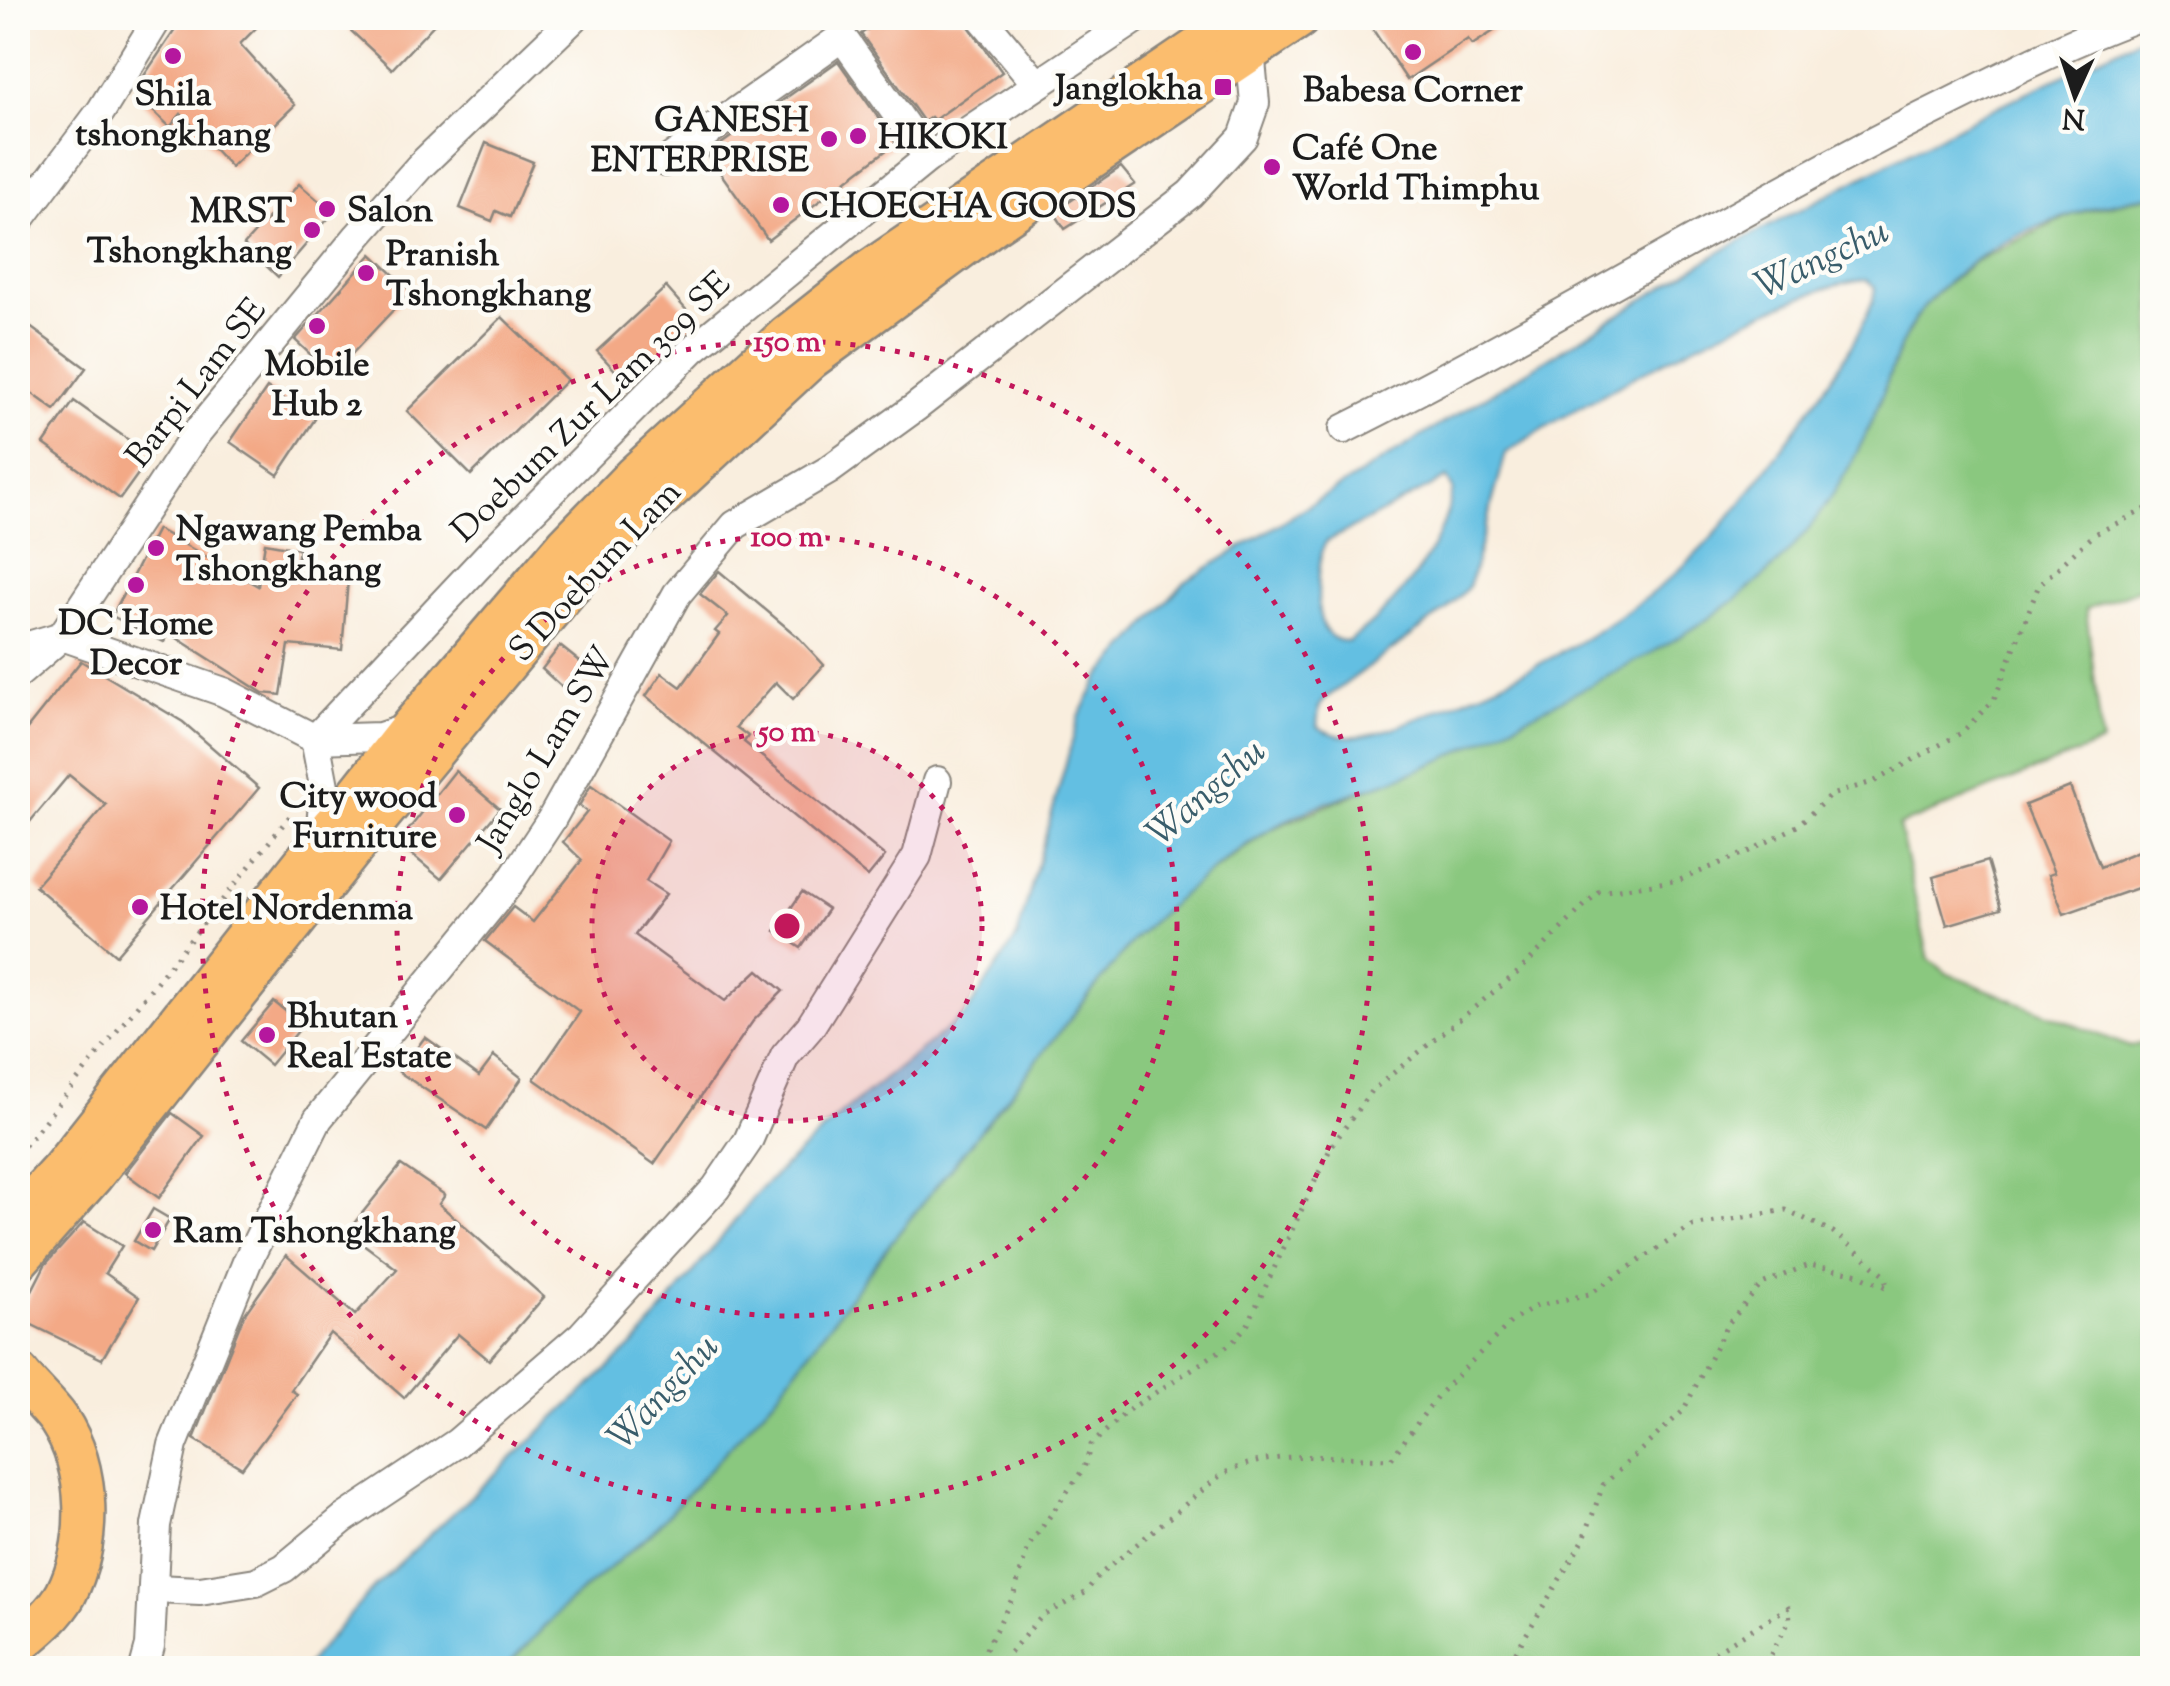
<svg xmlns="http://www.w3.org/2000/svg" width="2170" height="1686" font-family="'Sorts Mill Goudy',serif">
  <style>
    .green { fill: #8ac87f; stroke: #53724e; stroke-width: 2.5 }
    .water { fill: #64bfe2; stroke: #406e7f; stroke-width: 2.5; fill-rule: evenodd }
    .building { fill: #f3a986 }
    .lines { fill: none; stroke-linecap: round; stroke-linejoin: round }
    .minor-casing { stroke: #8a857d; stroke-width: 32 }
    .highway-casing { stroke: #8a857d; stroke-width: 45 }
    .path { stroke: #8a857d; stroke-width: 5; stroke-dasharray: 2.5 8; stroke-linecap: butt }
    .minor { stroke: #fff; stroke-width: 28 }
    .highway { stroke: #fbbd6e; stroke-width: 40 }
    .ring { fill: none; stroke: #c2185b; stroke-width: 5; stroke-dasharray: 5 10 }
    .poi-dot { fill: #b5179e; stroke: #fdfcf7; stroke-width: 4 }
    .labels { text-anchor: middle; stroke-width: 9; stroke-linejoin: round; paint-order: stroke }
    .poi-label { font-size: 35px; font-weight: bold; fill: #1c1c1c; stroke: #fdfcf7; text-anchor: start }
    .street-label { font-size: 35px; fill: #1c1c1c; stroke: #fdfcf7 }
    .water-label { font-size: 38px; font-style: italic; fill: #395d6b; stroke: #fdfcf7 }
    .centre { fill: #c2185b; stroke: #fdfcf7; stroke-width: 5 }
    .ring-label { font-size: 30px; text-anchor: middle; font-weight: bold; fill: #c2185b; stroke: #fdfcf7; stroke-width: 9; stroke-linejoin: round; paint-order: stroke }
  </style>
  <rect width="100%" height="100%" fill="#fdfcf7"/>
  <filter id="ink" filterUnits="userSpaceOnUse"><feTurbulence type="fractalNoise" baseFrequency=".01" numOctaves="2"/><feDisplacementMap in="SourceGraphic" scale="20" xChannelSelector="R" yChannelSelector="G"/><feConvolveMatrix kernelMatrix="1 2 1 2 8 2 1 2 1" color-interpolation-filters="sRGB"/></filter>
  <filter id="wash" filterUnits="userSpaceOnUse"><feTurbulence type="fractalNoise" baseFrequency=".0048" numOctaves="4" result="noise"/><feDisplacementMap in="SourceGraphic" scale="40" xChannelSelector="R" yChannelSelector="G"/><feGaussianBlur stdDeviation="2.25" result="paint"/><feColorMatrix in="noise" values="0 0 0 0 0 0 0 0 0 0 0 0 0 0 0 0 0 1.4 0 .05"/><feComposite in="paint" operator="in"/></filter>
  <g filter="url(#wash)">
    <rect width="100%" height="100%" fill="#f9eede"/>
    <!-- green -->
    <path class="green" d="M2152,195V584L2086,609L2102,743L1899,826L1929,959L1948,974L2130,1047L2152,1040V1668H505L562,1608L652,1532L776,1396L892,1241L1134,939L1179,895L1271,829L1472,745L1701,622L1838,485L1872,420L1902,342L1920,311L1947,283L1975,261L2073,214Z"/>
    <!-- water -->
    <path class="water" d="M2152,32V195C2071,209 1972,242 1921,311C1896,343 1888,385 1872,421C1847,477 1811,534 1765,575C1705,629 1630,665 1559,701C1516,722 1474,746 1430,765C1378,788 1318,800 1269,830C1219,861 1176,898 1134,939L892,1241L776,1396L652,1532L562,1608L505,1668H304L375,1586L641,1338L760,1189L842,1113L966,1014L1017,937L1079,717L1100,677L1185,582L1727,248L1980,115ZM1866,280L1875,288L1873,300C1854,350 1821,394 1790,437C1763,473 1737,512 1705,545C1632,622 1530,673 1433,712C1400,725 1350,751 1317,726L1319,707L1326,698L1446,610L1469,586L1506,453C1572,407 1792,285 1866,280ZM1447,478L1453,490C1441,551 1399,604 1349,641C1307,643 1319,581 1321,552L1326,542Z"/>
    <g id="blocks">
      <!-- building -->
      <g class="building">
        <path d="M183,18H266L240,44L295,105L231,167L181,114L170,127L133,92Z"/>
        <path d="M359,18H440L392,69L349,29Z"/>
        <path d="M859,18H963L1002,72L934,120L931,117L924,122L861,34L868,29Z"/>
        <path d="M1365,18H1514L1472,45L1468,39L1407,80Z"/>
        <path d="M838,61L896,143L768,240L707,154Z"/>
        <path d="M486,143L533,162L510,217L496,211L492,221L460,208Z"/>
        <path d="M1121,167L1135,184L1065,229L1054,212Z"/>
        <path d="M299,184L333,213L278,277L244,245Z"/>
        <path d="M372,254L411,291L332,375L295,340Z"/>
        <path d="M666,287L696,321L627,383L597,351Z"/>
        <path d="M502,317L567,380L471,475L407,411Z"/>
        <path d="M18,318L86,368L55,410L18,383Z"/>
        <path d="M267,388L315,419L278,475L230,442Z"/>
        <path d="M74,401L151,456L120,499L44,444Z"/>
        <path d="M157,529L258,586L265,543L299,549L295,575L348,580L342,650L289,645L281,695L263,693L169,633L164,642L112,616Z"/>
        <path d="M719,571L798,637L824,665L793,699L776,682L736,727L748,736L744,742L885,856L868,877L646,696L662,673L681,687L719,634L715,631L728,616L700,594Z"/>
        <path d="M560,646L585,666L565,690L542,669Z"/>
        <path d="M81,661L183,722L259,788L116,955L35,886L106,805L69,775L18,836V740Z"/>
        <path d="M455,771L500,809L441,879L398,843Z"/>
        <path d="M591,785L669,841L646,881L666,894L635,935L725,1001L758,970L783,991L753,1021L654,1164L534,1079L580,1012L485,941L513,907L533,922L582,860L563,842L587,812L579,806Z"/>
        <path d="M2070,787L2100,867L2152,845V883L2064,914L2048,875L2054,873L2025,805Z"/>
        <path d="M1987,861L2001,909L1947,925L1933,877Z"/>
        <path d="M802,892L828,909L801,948L775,931Z"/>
        <path d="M274,1002L303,1025L270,1065L241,1041Z"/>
        <path d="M425,1037L479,1076L494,1056L522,1078L486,1130L399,1072Z"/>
        <path d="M172,1113L204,1136L159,1198L125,1173Z"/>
        <path d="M401,1165L445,1195L439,1204L544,1297L489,1360L458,1334L404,1398L330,1333L291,1390L297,1394L242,1468L194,1439L244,1315L286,1255L355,1315L397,1269L347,1232Z"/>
        <path d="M153,1209L170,1219L151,1251L134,1241Z"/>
        <path d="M84,1222L122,1246L105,1273L139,1297L102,1359L18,1318L45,1265Z"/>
      </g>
    </g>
  </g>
  <g filter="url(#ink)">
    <use href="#blocks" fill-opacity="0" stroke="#8a857d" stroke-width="2.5"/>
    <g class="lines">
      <!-- minor casing -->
      <g class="minor-casing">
        <g id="minor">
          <path d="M982,18L1036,83"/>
          <path d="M665,162L842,37L928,158"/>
          <path d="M18,178L36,195"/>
          <path d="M18,222L101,111L158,18"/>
          <path d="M1344,429C1540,331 1726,216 1921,117C1992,82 2061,45 2135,18"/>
          <path d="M18,649L62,636L224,692L315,739L380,737L411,727"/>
          <path d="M18,674L62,636L194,436L358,236L420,166L574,18"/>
          <path d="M315,739L495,548L693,349L928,158L1137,18"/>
          <path d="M315,739L324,786L320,842"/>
          <path d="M155,1589L200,1591L256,1582L284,1568L343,1519L457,1443L582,1335L716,1188L748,1141L785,1056L810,1027L917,856L937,781"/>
          <path d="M144,1668L150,1646L156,1525L173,1445L247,1262L318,1119L508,885L551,820L677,594L735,525L829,470L916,407L1190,194L1243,137L1255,103L1250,50"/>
        </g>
      </g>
      <!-- highway casing -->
      <g class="highway-casing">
        <g id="highway">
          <path d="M18,1217L62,1169L411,727L567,545L635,475L786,337L872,269L1242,18"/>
          <path d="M18,1260L93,1175L349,853L587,566L810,359L995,223L1299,18"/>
          <path d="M18,1373C30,1389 47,1403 59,1420C91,1469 92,1542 66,1594C55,1614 35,1630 18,1644"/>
        </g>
      </g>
      <!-- path -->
      <g class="path">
        <path d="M1160,27L1174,18"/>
        <path d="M18,1154L294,811"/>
        <path d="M976,1668L1013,1597L1028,1547L1084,1468L1091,1445L1127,1411L1232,1343L1248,1324L1331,1147L1371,1091L1517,973L1598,892L1680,880L1750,851L1797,826L1831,795L1875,781L1961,733L1994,700L2039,585L2095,534L2152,506"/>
        <path d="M996,1668L1042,1616L1085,1593L1098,1576L1221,1475C1270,1448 1336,1458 1391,1459L1438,1395L1512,1321L1537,1306L1589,1294L1692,1226L1786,1210L1833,1232L1883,1273L1888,1288L1855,1273L1808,1265L1762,1284L1727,1325L1683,1411L1603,1485L1584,1539L1506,1668"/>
        <path d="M1688,1668L1789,1607L1790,1620L1763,1668"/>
      </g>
      <!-- minor -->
      <use href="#minor" class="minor"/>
      <!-- highway -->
      <use href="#highway" class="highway"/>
    </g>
  </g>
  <!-- distance rings -->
  <circle cx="787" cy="926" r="195" fill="#c2185b" fill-opacity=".12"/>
  <g class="ring">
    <circle cx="787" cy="926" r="195"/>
    <circle cx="787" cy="926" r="390"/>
    <circle cx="787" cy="926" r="585"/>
  </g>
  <!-- markers -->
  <g class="poi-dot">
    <circle cx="1413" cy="52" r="10"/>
    <circle cx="173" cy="56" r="10"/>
    <rect x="1213" y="77" width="20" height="20" rx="5"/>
    <circle cx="858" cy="136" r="10"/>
    <circle cx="829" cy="139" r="10"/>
    <circle cx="1272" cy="167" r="10"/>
    <circle cx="781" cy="205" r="10"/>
    <circle cx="327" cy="209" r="10"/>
    <circle cx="312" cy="230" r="10"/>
    <circle cx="366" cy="273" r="10"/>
    <circle cx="317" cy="326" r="10"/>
    <circle cx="156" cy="548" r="10"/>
    <circle cx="136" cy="585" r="10"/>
    <circle cx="457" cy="815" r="10"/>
    <circle cx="140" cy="907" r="10"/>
    <circle cx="267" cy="1035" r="10"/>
    <circle cx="153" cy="1230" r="10"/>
  </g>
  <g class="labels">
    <!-- poi labels -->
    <g class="poi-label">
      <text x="1203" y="99" text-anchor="end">Janglokha</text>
      <text x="1413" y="101" text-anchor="middle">Babesa Corner</text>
      <text x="173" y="105" text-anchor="middle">Shila<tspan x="173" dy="40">tshongkhang</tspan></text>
      <text x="809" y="131" text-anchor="end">GANESH<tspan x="809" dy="40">ENTERPRISE</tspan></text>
      <text x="878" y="148">HIKOKI</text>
      <text x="1292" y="159">Café One<tspan x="1292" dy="40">World Thimphu</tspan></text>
      <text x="801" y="217">CHOECHA GOODS</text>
      <text x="347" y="221">Salon</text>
      <text x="292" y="222" text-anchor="end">MRST<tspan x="292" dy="40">Tshongkhang</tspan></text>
      <text x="386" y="265">Pranish<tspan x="386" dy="40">Tshongkhang</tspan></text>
      <text x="317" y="375" text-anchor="middle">Mobile<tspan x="317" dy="40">Hub 2</tspan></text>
      <text x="176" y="540">Ngawang Pemba<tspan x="176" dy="40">Tshongkhang</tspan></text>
      <text x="136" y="634" text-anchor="middle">DC Home<tspan x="136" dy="40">Decor</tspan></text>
      <text x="437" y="807" text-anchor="end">City wood<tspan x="437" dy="40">Furniture</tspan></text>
      <text x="160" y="919">Hotel Nordenma</text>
      <text x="287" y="1027">Bhutan<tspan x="287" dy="40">Real Estate</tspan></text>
      <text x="173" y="1242">Ram Tshongkhang</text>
    </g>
    <!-- street labels -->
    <g class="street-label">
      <text transform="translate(195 382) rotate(-52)" y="12">Barpi Lam SE</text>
      <text transform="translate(590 406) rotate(-44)" y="12">Doebum Zur Lam 309 SE</text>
      <text transform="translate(594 570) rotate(-47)" y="12">S Doebum Lam</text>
      <text transform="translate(545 749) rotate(-59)" y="12">Janglo Lam SW</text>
    </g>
    <!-- water labels -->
    <g class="water-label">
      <text transform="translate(1821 257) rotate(-25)" y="13">Wangchu</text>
      <text transform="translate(1205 791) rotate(-41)" y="13">Wangchu</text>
      <text transform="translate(662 1391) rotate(-47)" y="13">Wangchu</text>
    </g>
  </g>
  <circle cx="787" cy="926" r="15" class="centre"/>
  <g class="ring-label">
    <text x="787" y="351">150 m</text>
    <text x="787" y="546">100 m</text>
    <text x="787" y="741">50 m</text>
  </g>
  <!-- margin -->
  <rect width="2170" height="1686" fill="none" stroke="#fdfcf7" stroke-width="60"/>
  <!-- north arrow -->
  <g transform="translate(2075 95) rotate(183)" stroke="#fdfcf7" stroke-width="8" paint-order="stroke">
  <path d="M0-8L18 38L0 25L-18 38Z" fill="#1c1c1c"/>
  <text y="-15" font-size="28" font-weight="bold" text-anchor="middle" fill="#1c1c1c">N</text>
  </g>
</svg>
